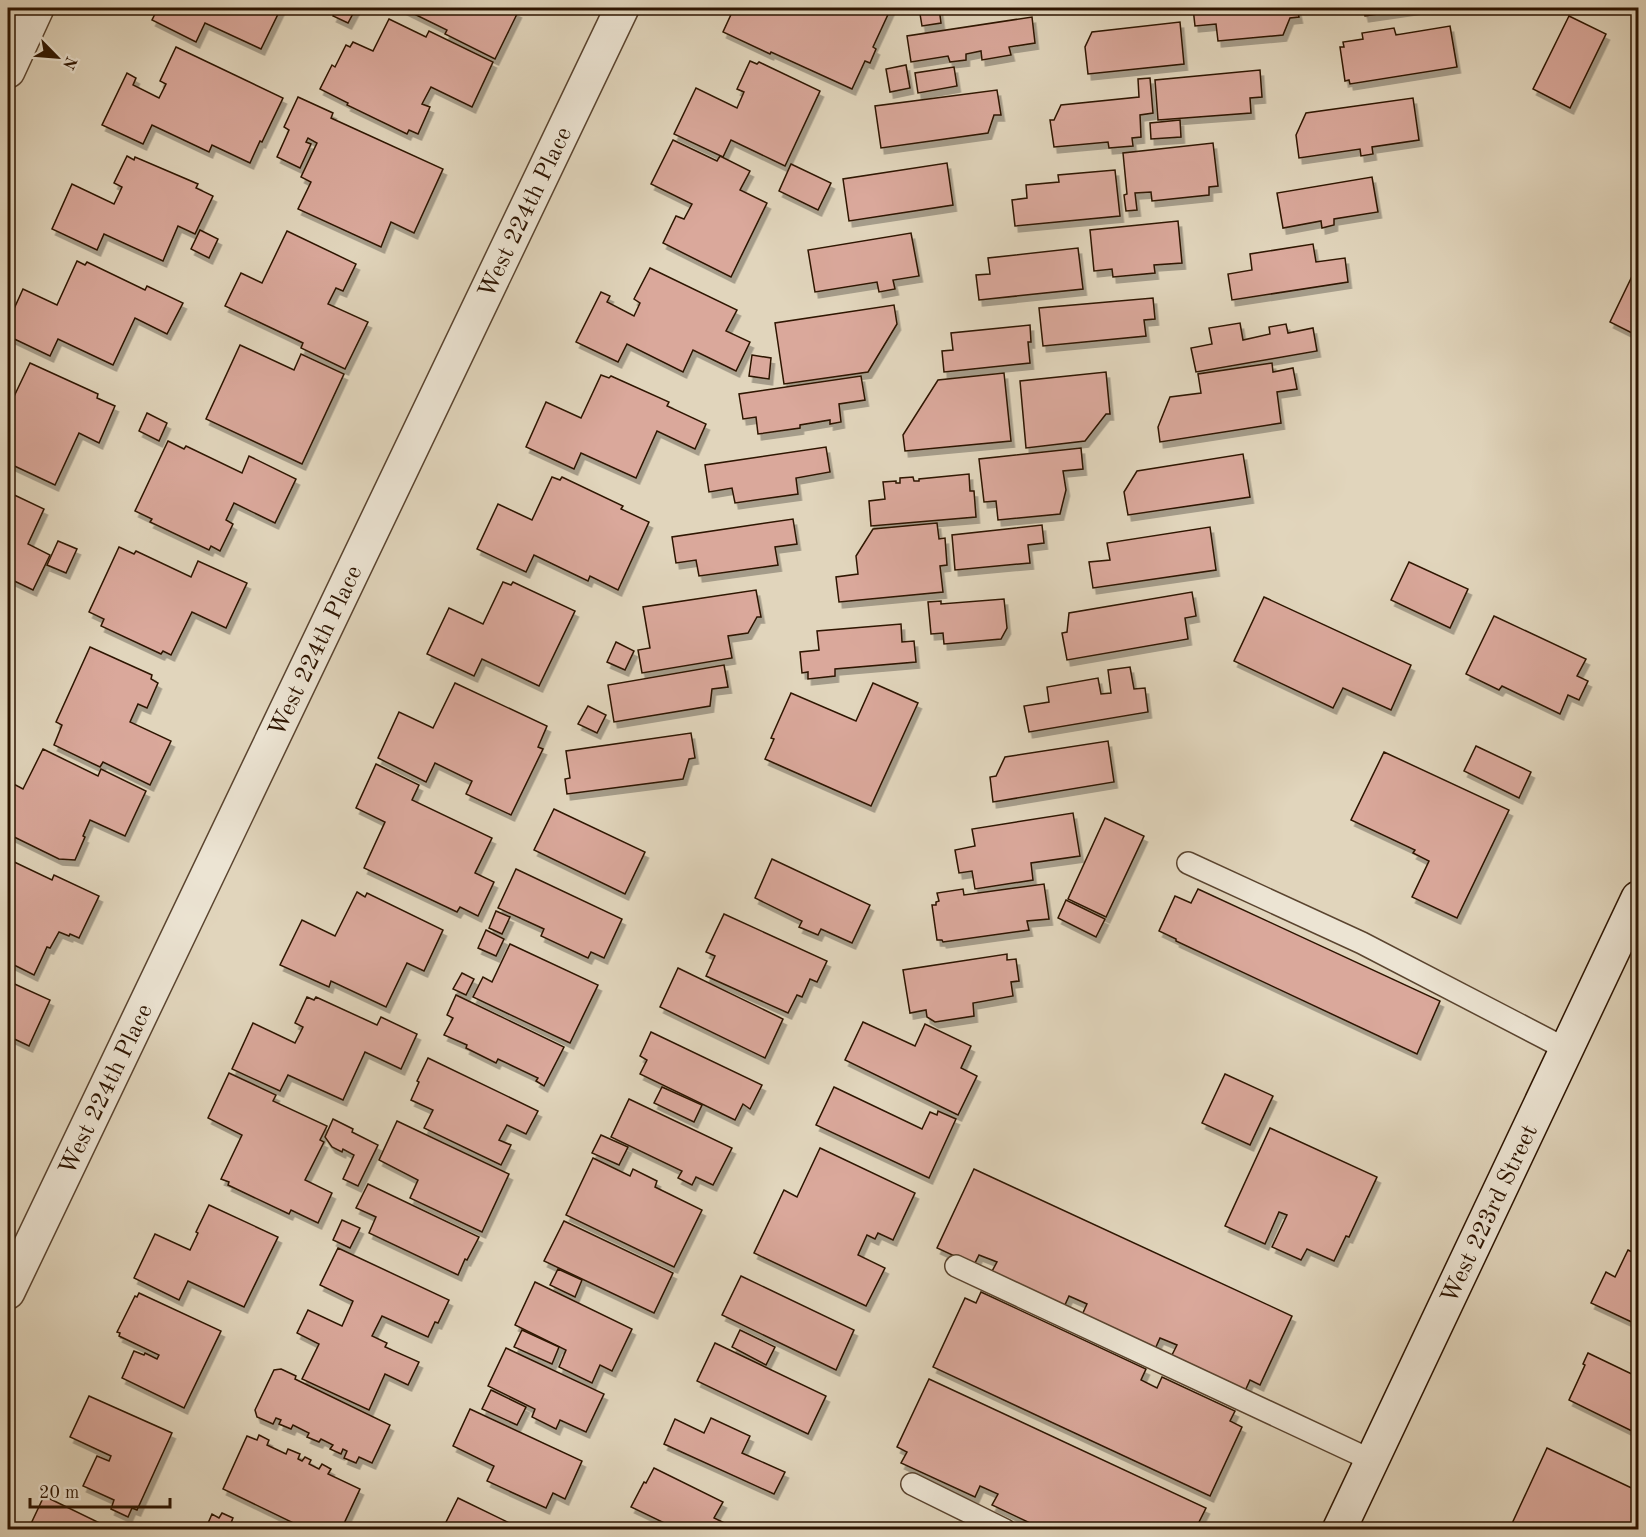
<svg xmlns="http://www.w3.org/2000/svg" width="1646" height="1537" font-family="'Old Standard TT',serif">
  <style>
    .building { fill: #daa89b; stroke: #2d1400; stroke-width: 1.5; filter: url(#shadow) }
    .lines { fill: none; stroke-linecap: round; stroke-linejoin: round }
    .lane-casing { stroke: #5a442f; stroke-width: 24 }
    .street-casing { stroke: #5a442f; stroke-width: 36 }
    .secondary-casing { stroke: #2d1400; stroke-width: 36 }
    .lane { stroke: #ece4d3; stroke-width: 21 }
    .street { stroke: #ece4d3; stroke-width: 33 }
    .secondary { stroke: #ece4d3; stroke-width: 33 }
    .labels { text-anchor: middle; stroke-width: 5; stroke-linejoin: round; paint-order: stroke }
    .street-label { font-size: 24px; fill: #2d1400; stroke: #ece4d3 }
  </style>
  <defs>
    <filter id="shadow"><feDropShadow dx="3.5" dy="6" stdDeviation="0" flood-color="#0004"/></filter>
  </defs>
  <rect width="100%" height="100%" fill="#e1d5bc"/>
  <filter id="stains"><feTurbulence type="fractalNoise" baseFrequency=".00333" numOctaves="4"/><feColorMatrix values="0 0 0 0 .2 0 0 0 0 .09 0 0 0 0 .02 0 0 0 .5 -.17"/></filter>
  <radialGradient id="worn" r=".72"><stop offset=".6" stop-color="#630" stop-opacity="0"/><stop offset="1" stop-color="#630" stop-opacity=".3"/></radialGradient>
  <!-- building -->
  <g class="building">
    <path d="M158,8H281L261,49L205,23L196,42L152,20Z"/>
    <path d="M337,8H356L348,23L333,16Z"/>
    <path d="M402,8H508L518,12L495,59L445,34L447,30Z"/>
    <path d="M734,8H891L873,47L876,49L870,63L865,61L852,89L771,52L770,54L723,32Z"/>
    <path d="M919,8H939L941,23L922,26Z"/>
    <path d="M1193,8H1297L1299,17L1290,18L1283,35L1218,41L1216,24L1195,26Z"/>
    <path d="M1363,8H1419L1365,16Z"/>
    <path d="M1569,16L1606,34L1570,108L1533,89Z"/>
    <path d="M1032,17L1035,43L1009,47L1011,55L982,60L981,51L966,54V60L950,62L948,56L911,62L907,36Z"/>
    <path d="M389,19L426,37L429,31L493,62L472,107L431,87L422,104L430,107L418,134L409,130L407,134L347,105L348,103L320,89L332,65L335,67L346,45L350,47L353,42L373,51Z"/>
    <path d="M1180,22L1184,64L1088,74L1085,47L1092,32Z"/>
    <path d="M1450,26L1457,67L1350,84L1349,80L1345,81L1340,47H1344L1343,42L1363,39L1362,33L1394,28L1396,35Z"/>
    <path d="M176,47L283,98L262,142L260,141L250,163L212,145L209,152L152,125L143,144L102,125L127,73L136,78L133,85L159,98L166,84L160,81Z"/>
    <path d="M750,61L757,64L759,62L820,91L785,166L731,140L723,157L674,134L696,88L737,108L744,92L737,89Z"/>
    <path d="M906,65L910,88L890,92L886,69Z"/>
    <path d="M954,67L957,86L918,93L915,73Z"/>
    <path d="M1260,70L1262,97L1250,98L1251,113L1158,120L1155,80Z"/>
    <path d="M1150,78L1153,113L1140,115L1141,137L1132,138L1133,146L1109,148L1108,142L1054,147L1050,120H1054L1061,105L1139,97L1138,79Z"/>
    <path d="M997,90L1001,115H994L988,133L881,148L875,106Z"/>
    <path d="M298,97L333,113L331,118L443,169L414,233L391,222L381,247L298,209L311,182L301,177L317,143L308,138L306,142L311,144L300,168L277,157L289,130L284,127Z"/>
    <path d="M1413,98L1419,140L1372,147L1373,154L1361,156L1360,149L1299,158L1296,135L1306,113Z"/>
    <path d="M1180,120L1181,137L1151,139L1150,123Z"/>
    <path d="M673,140L717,161L720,156L750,171L740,190L767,203L731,277L663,243L676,216L684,219L692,204L651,184Z"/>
    <path d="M1213,143L1218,186L1209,187V195L1152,201L1151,192L1135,193L1137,210L1126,211L1124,195L1127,194L1123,153Z"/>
    <path d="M127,156L134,160L135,157L198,184L196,188L213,196L195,234L178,226L163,261L104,234L97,250L52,229L72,184L114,204L122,187L114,183Z"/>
    <path d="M947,163L953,205L849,221L843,179Z"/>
    <path d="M791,164L831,183L818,210L779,191Z"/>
    <path d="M1115,170L1120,216L1015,226L1012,200L1027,198L1026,185L1059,182L1058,175Z"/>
    <path d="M1372,177L1378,212L1334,219V225L1322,228L1321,221L1283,228L1277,193Z"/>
    <path d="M1178,221L1182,263L1154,265L1155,273L1113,277L1112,269L1094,271L1090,230Z"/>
    <path d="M200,230L218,239L209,258L191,249Z"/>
    <path d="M287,231L356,264L343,291L336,288L328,304L368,322L345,369L301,348L303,343L225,306L241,273L262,283Z"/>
    <path d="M911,233L919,276L893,280L895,289L879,292L877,282L815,292L808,250Z"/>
    <path d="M1313,244L1316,262L1345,258L1348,282L1232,300L1228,274L1252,270L1250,254Z"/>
    <path d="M1078,248L1083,289L979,300L976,275L990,274L988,258Z"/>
    <path d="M77,261L85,265L87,262L145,290L147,286L183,303L167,334L135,318L113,365L58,339L50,356L8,336V322L23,289L57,305Z"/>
    <path d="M650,268L737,310L726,331L750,342L736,371L693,350L683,372L627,344L618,362L576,342L601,292L610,296L607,302L634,316L640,303L634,299Z"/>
    <path d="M1636,268L1638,269V336L1610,322Z"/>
    <path d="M1153,298L1155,319L1144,320L1146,336L1043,346L1039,308Z"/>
    <path d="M894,305L897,324L868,372L784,384L775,323Z"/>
    <path d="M1240,323L1243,340L1270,334L1269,327L1286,324L1288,333L1313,328L1317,351L1196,372L1191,348L1212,344L1209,328Z"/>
    <path d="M1030,325L1031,342H1028L1030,363L944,372L942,351L953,350L951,333Z"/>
    <path d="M240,345L294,370L301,354L344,374L302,464L206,419Z"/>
    <path d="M752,355L771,358L769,379L749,376Z"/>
    <path d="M30,363L98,394L97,398L115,406L99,443L79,433L55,485L8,463V458L13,445L8,443V409Z"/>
    <path d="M1272,363L1273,372L1293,368L1297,389L1277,392L1281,423L1160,442L1158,427L1170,397L1201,393L1198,374Z"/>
    <path d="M1106,372L1110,414H1106L1085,441L1026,448L1020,381Z"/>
    <path d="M1004,373L1011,441L905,451L903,435L938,380Z"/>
    <path d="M601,375L609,378L611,376L669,402L667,406L706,424L695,449L657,431L636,478L581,453L574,469L526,447L546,402L581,418Z"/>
    <path d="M861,376L865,400L839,404L841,422L830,424V420L800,425V428L758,434L756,417L743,419L739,394Z"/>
    <path d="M147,413L167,423L159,441L139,431Z"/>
    <path d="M168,441L184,449L186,446L242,473L249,456L296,479L275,523L234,503L226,520L233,524L220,551L211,546L209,550L150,522L152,519L135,511Z"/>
    <path d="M826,447L830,472L796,478L798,494L735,503L732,488L709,492L705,465Z"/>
    <path d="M1081,448L1083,469L1063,471L1066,490L1060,514L998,520L996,501L984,502L979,459Z"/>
    <path d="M1243,454L1250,497L1128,515L1124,492L1137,471Z"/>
    <path d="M969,474L970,491H974L976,517L871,526L869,501L885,499L883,482L896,481V483H900V478L913,477L914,481H919V479Z"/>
    <path d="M552,477L560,480L562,477L623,506L621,509L649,522L618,590L590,576L588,581L534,555L526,572L477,549L498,504L532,520Z"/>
    <path d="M8,492L44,509L28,544L50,555L33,590L8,578Z"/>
    <path d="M793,519L797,544L775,547L778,565L699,576L696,560L676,563L672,537Z"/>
    <path d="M937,523L939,539L945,538L947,565L940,566L943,592L839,602L836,577L858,574L856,556L873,529Z"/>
    <path d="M1042,525L1044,543L1028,545L1030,563L955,570L952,535Z"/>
    <path d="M1210,527L1216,570L1093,588L1089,562L1110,560L1107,543Z"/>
    <path d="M58,541L77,549L66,573L47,565Z"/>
    <path d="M119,547L134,554L136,551L191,577L198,561L247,583L226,628L192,612L171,655L163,651L161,654L101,626L104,619L89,612Z"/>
    <path d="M1409,562L1468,589L1450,628L1391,600Z"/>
    <path d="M503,582L511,585L513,582L575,611L539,686L482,659L474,676L427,654L449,608L483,624Z"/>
    <path d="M756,590L761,617H757L748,633L728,636L732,658L642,673L638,650L650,648L643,607Z"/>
    <path d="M1192,592L1196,616L1185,618L1188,639L1067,660L1062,633L1067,632L1069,613Z"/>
    <path d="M1264,597L1411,665L1391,710L1343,688L1333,708L1234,661Z"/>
    <path d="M1004,599L1007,628L1001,639L944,644L943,633L931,634L928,602L941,601V604Z"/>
    <path d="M1494,616L1586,659L1577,676L1588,681L1579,700L1568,695L1560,714L1502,686L1499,690L1466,674Z"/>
    <path d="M901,624L902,642L914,641L916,662L835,669V676L808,679V672L802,673L800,652L819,650L817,631Z"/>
    <path d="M616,642L634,651L625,670L607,662Z"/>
    <path d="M90,647L152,675L151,679L158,683L147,708L138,704L130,722L171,741L150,785L103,762L100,767L54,745L62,725L56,722Z"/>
    <path d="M724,665L728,687L712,689L710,706L614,722L608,685Z"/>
    <path d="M1130,667L1134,689L1145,688L1148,712L1029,732L1024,706L1049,702L1047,687L1098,678L1101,694L1111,693L1108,670Z"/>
    <path d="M455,683L547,726L538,747L543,749L511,815L466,794L472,781L435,763L426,782L378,758L399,712L433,728Z"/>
    <path d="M873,683L918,703L871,806L765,759L774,739L771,738L791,693L856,721Z"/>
    <path d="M588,706L606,715L597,733L578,724Z"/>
    <path d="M691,733L695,758L689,759L683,779L567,794L565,779L570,778L566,751Z"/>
    <path d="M1108,741L1114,782L993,802L990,777L996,776L1005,757Z"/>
    <path d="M1476,746L1531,772L1519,798L1464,771Z"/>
    <path d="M43,749L98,776L101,769L146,791L125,836L90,820L83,836L85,837L75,860L59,859L8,834V781L23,789Z"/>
    <path d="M1384,752L1509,810L1457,918L1412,897L1429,861L1413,853L1415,850L1351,820Z"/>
    <path d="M376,764L419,785L412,800L492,838L475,873L494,882L478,916L460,907L457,912L364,868L385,822L356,808Z"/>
    <path d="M554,809L645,852L625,894L534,850Z"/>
    <path d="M1073,813L1080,856L1031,863L1033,880L975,889L972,871L959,873L955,850L975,846L972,829Z"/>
    <path d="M1105,818L1144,836L1106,917L1068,899Z"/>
    <path d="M8,859L52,880L54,875L99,896L79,938L70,934L69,936L59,932L50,948L47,947L34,975L8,962Z"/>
    <path d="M772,859L870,905L852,943L821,929L818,935L799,927L802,921L755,898Z"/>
    <path d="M516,869L622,919L604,958L591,952L588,958L541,936L544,929L498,908Z"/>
    <path d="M1044,884L1049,919L1027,921L1029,930L943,942L942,940H937L932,905H936V902L939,901L937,893L963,889L964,895Z"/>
    <path d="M1198,889L1440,1001L1417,1054L1176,941V939L1159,931L1175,896L1191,903Z"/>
    <path d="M357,892L365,897L367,893L443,930L424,971L407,963L386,1007L331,981L329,987L280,965L302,920L335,936Z"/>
    <path d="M1066,900L1105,919L1096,937L1058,918Z"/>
    <path d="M496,911L510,917L502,934L489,928Z"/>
    <path d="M724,914L827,961L817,982L810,979L802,997L797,995L788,1013L706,976L715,956L706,952Z"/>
    <path d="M486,930L504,939L496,956L478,948Z"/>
    <path d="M510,944L598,985L570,1043L473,997L483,977L492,982Z"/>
    <path d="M1007,954V960L1016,959L1019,981L1011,982L1013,996L973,1003L974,1016L935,1022L927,1017L926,1010L910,1013L903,970Z"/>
    <path d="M678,968L783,1019L765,1058L660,1007Z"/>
    <path d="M462,973L474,979L466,995L453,989Z"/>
    <path d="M8,981L50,1000L29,1046L8,1036Z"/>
    <path d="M456,995L564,1047L544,1086L536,1081L538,1078L498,1059L496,1063L466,1048L467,1045L444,1035L453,1018L447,1015Z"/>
    <path d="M307,997L314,1000L316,997L377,1025L381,1017L417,1034L401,1069L365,1052L343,1100L288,1075L280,1091L232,1069L253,1023L295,1043L303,1027L295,1023Z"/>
    <path d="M863,1022L915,1046L925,1024L971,1046L961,1068L977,1076L958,1115L845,1060Z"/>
    <path d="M651,1032L762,1085L750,1109L743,1104L735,1120L640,1074L647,1060L640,1056Z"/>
    <path d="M428,1058L538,1111L526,1134L507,1125L499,1140L511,1145L501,1165L424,1128L433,1110L411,1100L419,1082L417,1081Z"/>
    <path d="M229,1073L276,1095L273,1101L327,1126L320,1140L324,1142L305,1180L332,1193L318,1223L291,1210L289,1214L228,1185L229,1182L221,1179L242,1135L208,1118Z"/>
    <path d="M1225,1074L1273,1096L1250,1145L1202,1123Z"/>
    <path d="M662,1087L702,1105L694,1122L654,1103Z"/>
    <path d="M834,1087L922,1129L930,1112L937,1115L938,1111L956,1119L929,1178L816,1125Z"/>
    <path d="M629,1099L732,1148L713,1185L696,1177L692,1185L678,1178L682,1171L611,1137Z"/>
    <path d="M333,1119L353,1129L352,1132L378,1145L358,1186L343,1179L354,1155L343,1149L342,1152L332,1147L325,1137Z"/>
    <path d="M397,1121L509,1174L482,1232L410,1198L418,1180L379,1160Z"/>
    <path d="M1270,1128L1377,1177L1349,1237L1346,1236L1334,1261L1307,1249L1301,1260L1272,1247L1287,1215L1279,1212L1265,1244L1225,1226Z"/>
    <path d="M601,1135L628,1147L619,1165L592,1153Z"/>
    <path d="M820,1148L915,1193L893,1240L878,1233L875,1239L867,1235L858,1255L885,1268L866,1306L754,1253L784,1190L797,1197Z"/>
    <path d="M593,1158L630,1176L633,1169L657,1181L655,1187L702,1210L674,1267L566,1215Z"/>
    <path d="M974,1169L1292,1316L1260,1385L1250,1380L1245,1391L1171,1357L1177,1345L1160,1338L1155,1349L1082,1315L1087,1304L1069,1296L1064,1307L991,1273L997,1262L979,1255L974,1265L937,1248Z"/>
    <path d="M368,1184L479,1237L467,1260L465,1259L458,1275L369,1233L376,1217L356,1208Z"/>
    <path d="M209,1205L278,1237L244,1307L188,1281L179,1300L134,1278L155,1234L190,1250L198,1233L196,1232Z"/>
    <path d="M342,1220L360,1228L350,1248L333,1240Z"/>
    <path d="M564,1221L673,1273L654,1313L544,1261Z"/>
    <path d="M338,1248L449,1300L438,1323L435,1322L428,1337L382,1316L372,1336L387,1343L385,1347L419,1362L408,1385L385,1374L369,1410L302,1379L319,1344L297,1333L308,1310L342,1326L353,1301L320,1285Z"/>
    <path d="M1628,1250L1638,1255V1325L1591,1303L1606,1272L1615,1277Z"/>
    <path d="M558,1269L582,1280L575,1297L550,1285Z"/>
    <path d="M741,1276L854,1330L836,1370L722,1315Z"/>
    <path d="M535,1282L632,1329L612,1371L600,1365L592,1383L559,1367L566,1350L515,1325Z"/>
    <path d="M981,1292L1146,1369L1141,1380L1157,1388L1162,1377L1235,1411L1230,1421L1242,1427L1210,1496L933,1367L965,1298L976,1303Z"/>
    <path d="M139,1293L221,1331L184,1408L122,1378L134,1351L144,1355L145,1353L157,1359L159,1355L119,1336L120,1333L117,1332L135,1296L137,1297Z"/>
    <path d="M522,1330L559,1347L552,1364L514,1347Z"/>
    <path d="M740,1330L775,1347L766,1365L732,1347Z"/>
    <path d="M715,1343L826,1396L808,1434L697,1381Z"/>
    <path d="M506,1348L604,1394L586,1432L560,1420L556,1429L532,1417L535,1409L488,1386Z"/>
    <path d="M1588,1353L1638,1377V1434L1569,1400L1585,1365L1583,1364Z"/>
    <path d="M281,1369L296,1376L295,1379L390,1425L372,1463L359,1457L356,1463L344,1458L347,1451L343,1449L341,1454L330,1449L333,1445L321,1439L319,1442L307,1437L309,1433L293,1425L291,1429L279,1424L281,1420L276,1418L273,1424L257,1417L255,1410L274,1370Z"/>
    <path d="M929,1379L1206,1508L1195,1530H1074L1071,1528L1070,1530H1045L992,1505L998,1494L980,1486L975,1497L901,1463L907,1452L897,1447Z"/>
    <path d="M491,1390L526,1407L517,1425L482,1409Z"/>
    <path d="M89,1396L172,1433L137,1510L132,1508L128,1517L111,1509L114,1500L83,1486L97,1456L109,1461L111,1456L70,1437Z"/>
    <path d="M470,1409L582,1461L565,1499L553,1493L546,1508L487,1481L494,1466L453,1446Z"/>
    <path d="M711,1418L750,1436L742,1453L785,1472L774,1494L664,1444L675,1419L704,1433Z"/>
    <path d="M259,1435L269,1440L267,1445L286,1454L288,1449L300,1454L298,1459L302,1461L305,1457L311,1460L309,1464L319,1469L322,1464L331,1469L328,1474L360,1489L341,1530H308L223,1489L247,1436L257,1440Z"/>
    <path d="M1547,1448L1638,1491V1530H1509Z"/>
    <path d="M654,1468L723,1502L714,1518L739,1530H679L631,1507L644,1482L646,1483Z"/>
    <path d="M44,1496L114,1530H28Z"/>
    <path d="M458,1498L524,1530H442Z"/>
    <path d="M222,1513L233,1518L231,1523L245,1530H205L212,1514L219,1518Z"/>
  </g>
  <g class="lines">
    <!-- lane casing -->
    <g class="lane-casing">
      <g id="lane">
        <path d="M1188,863L1362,943L1568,1050"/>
        <path d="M956,1266L1371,1460"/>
        <path d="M912,1484L1005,1530"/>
      </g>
    </g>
    <!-- street casing -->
    <g class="street-casing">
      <g id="street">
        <path d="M8,71L37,8"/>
        <path id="s1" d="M8,1292L622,8"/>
      </g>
    </g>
    <!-- secondary casing -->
    <g class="secondary-casing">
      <g id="secondary">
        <path id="s2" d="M1339,1530L1638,898"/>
      </g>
    </g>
    <!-- lane -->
    <use href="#lane" class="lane"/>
    <!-- street -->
    <use href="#street" class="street"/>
    <!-- secondary -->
    <use href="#secondary" class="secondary"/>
  </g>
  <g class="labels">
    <!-- street labels -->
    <g class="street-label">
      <text dy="8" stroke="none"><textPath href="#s1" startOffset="1197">West 224th Place</textPath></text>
      <text dy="8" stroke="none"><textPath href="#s1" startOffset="711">West 224th Place</textPath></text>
      <text dy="8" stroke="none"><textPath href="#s1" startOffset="225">West 224th Place</textPath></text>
      <text dy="8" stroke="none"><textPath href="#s2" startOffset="350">West 223rd Street</textPath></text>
    </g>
  </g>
  <!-- margin -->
  <rect width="1646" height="1537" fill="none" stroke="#e1d5bc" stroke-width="30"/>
  <rect x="9" y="9" width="1628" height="1519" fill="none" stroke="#2d1400" stroke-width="3"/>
  <rect x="15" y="15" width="1616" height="1507" fill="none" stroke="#2d1400" stroke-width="1.5"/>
  <!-- north arrow -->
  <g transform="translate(57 57) rotate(115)" stroke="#ece4d3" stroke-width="4.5" paint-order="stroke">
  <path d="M0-4.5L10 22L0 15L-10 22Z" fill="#2d1400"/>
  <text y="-9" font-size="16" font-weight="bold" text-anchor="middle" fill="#2d1400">N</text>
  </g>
  <!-- scale -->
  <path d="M30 1498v9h140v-9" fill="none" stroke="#2d1400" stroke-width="3"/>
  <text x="39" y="1498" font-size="18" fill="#2d1400" stroke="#ece4d3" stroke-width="4.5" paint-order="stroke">20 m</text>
  <rect width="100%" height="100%" filter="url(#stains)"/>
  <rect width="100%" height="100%" fill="url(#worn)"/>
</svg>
